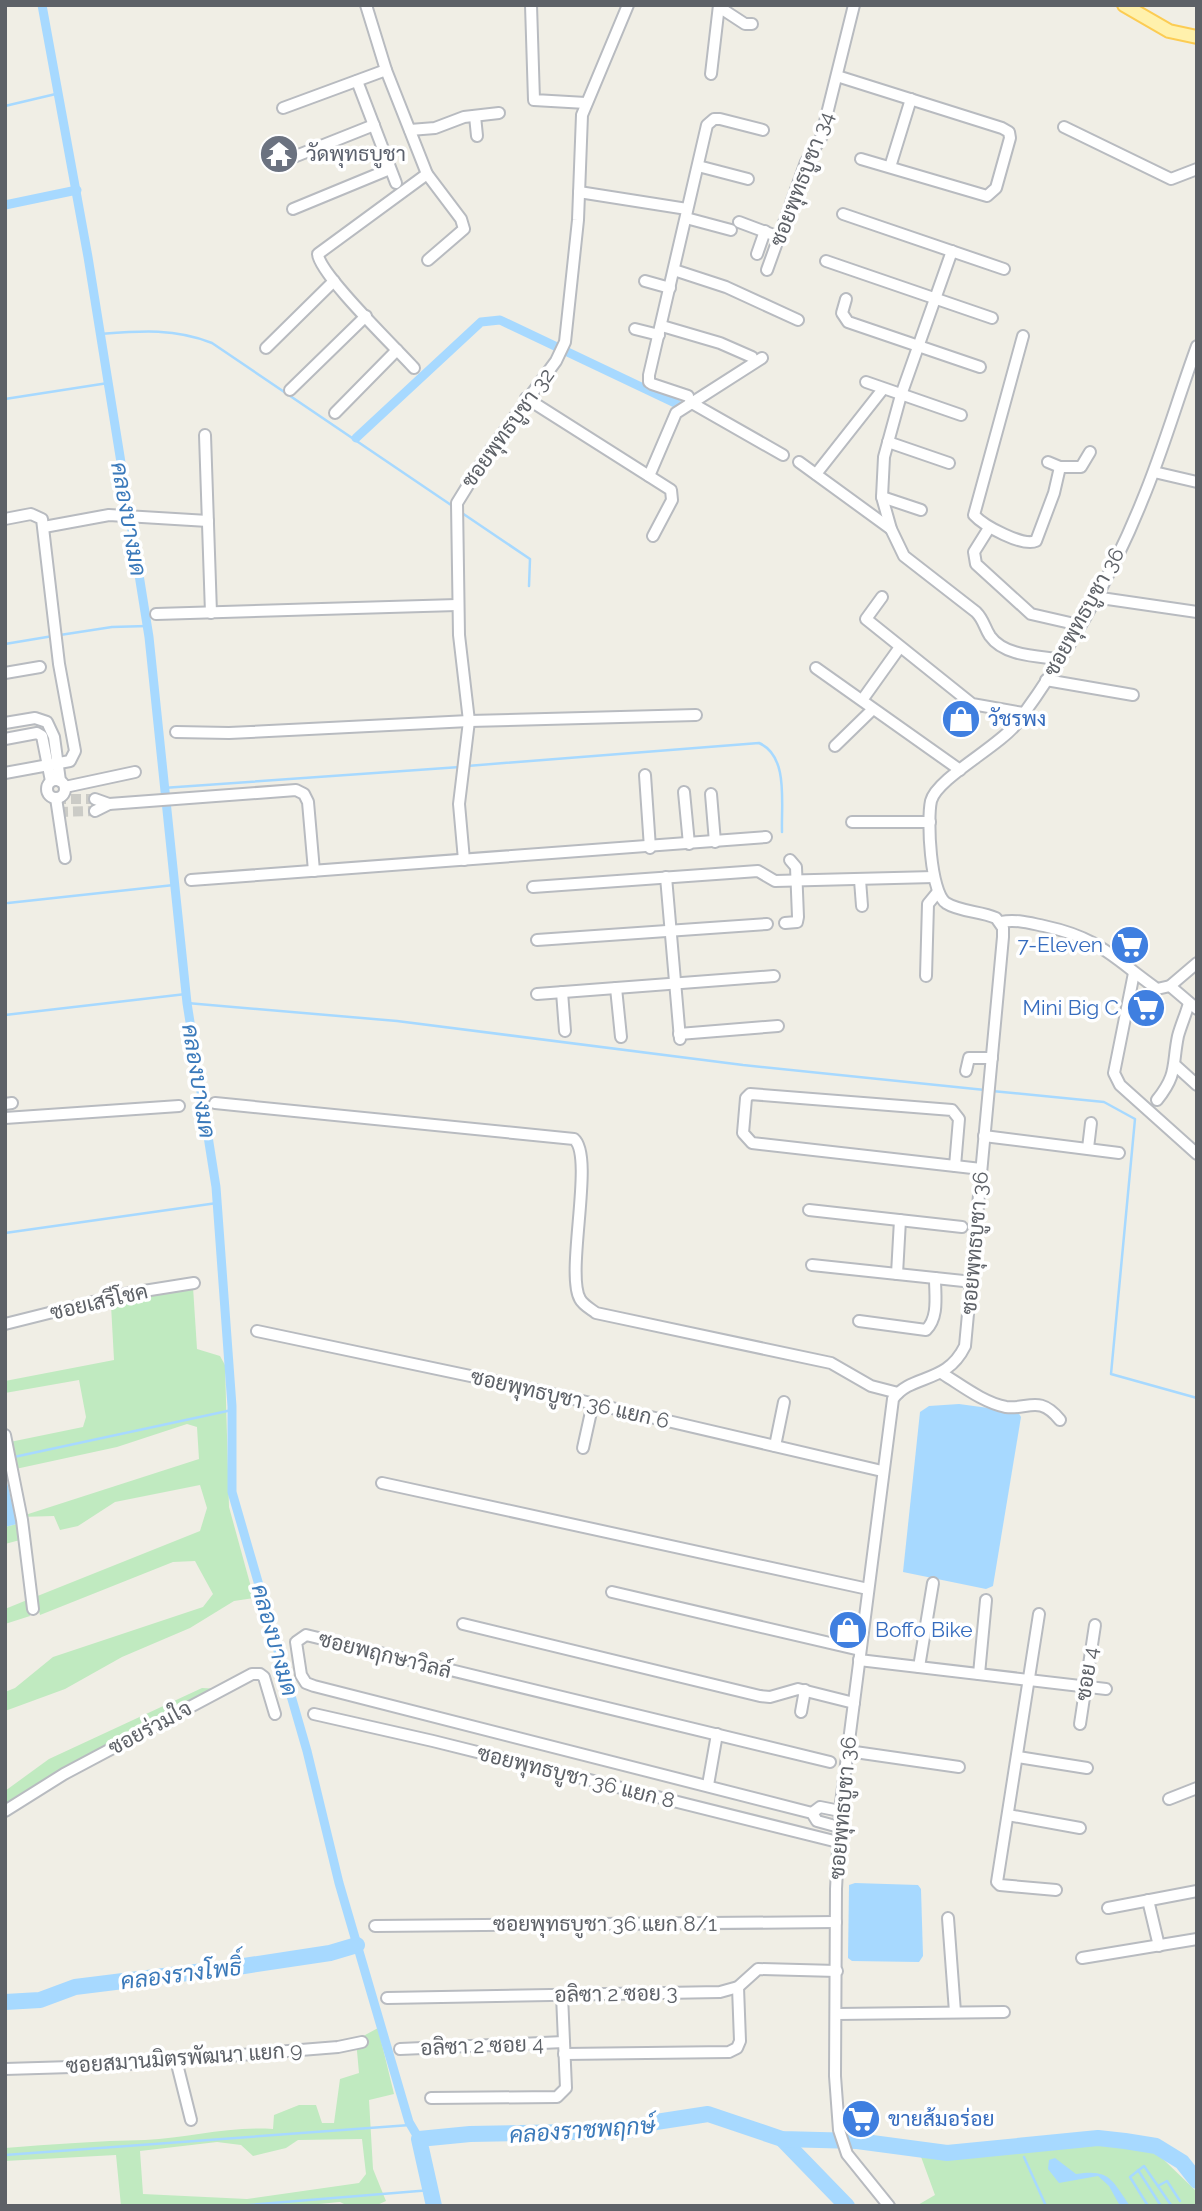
<svg xmlns="http://www.w3.org/2000/svg" width="1202" height="2211" font-family="Raleway,Sarabun,sans-serif">
  <style>
    .green { fill: #c0eac0; fill-rule: evenodd }
    .water { fill: #a7d9ff }
    .lines { fill: none; stroke-linecap: round; stroke-linejoin: round }
    .stream { stroke: #a7d9ff; stroke-width: 2.5 }
    .canal { stroke: #a7d9ff; stroke-width: 9 }
    .river { stroke: #a7d9ff; stroke-width: 16 }
    .minor-tunnel { stroke: #cbcbc6; stroke-width: 10; stroke-dasharray: 10 5; stroke-linecap: butt }
    .minor-casing { stroke: #b8bbc0; stroke-width: 14 }
    .major-casing { stroke: #fccc53; stroke-width: 16 }
    .minor { stroke: #fff; stroke-width: 10 }
    .major { stroke: #fff1ac; stroke-width: 12 }
    .labels { text-anchor: middle; stroke-width: 7; stroke-linejoin: round; paint-order: stroke }
    .worship-label { font-size: 21px; fill: #5b616d; stroke: #fff; text-anchor: start }
    .street-label { font-size: 21px; fill: #5d6167; stroke: #fff }
    .shop-label { font-size: 21px; fill: #366cbe; stroke: #fff; text-anchor: start }
    .water-label { font-size: 23px; font-style: italic; fill: #3a79ba; stroke: #fff }
  </style>
  <rect width="100%" height="100%" fill="#f0eee5"/>
  <!-- green -->
  <g class="green">
    <path d="M193,1287L197,1349L220,1356L225,1365L229,1507L254,1598L234,1601L190,1628L122,1657L65,1689L5,1711V1692L15,1688L53,1657L203,1607L213,1594L195,1561L173,1562L40,1615L35,1597L200,1531L207,1508L200,1485L115,1502L78,1526L60,1530L54,1516L19,1517L199,1459L197,1427L187,1424L117,1447L11,1470L5,1443L83,1427L86,1417L79,1380L5,1393V1381L114,1360L111,1305Z"/>
    <path d="M17,1524L20,1540L5,1544V1527Z"/>
    <path d="M27,1600L30,1616L5,1624V1609Z"/>
    <path d="M202,1688L222,1689L117,1739L5,1807V1791L49,1759Z"/>
    <path d="M378,2028L394,2094L369,2100L373,2169L386,2201L375,2206H348L340,2202L298,2206H121L116,2155L5,2161V2148C52,2144 98,2141 145,2140C188,2138 229,2126 273,2129L274,2115L299,2105H316L322,2123H334L340,2079L359,2073L356,2040ZM362,2139L366,2174L359,2183L247,2199L143,2194L140,2151L217,2142L241,2145L253,2156L286,2148L298,2140Z"/>
    <path d="M1080,2145L1146,2148L1163,2159L1197,2192V2206H916L935,2195L920,2154L1023,2151Z"/>
  </g>
  <!-- water -->
  <g class="water">
    <path d="M959,1404L1018,1412L1021,1417L993,1586L986,1589L903,1572L920,1412L929,1406Z"/>
    <path d="M5,1474L17,1524L5,1527Z"/>
    <path d="M855,1883L918,1885L921,1889L923,1956L919,1962L852,1961L848,1958L849,1885Z"/>
    <path d="M1055,2158L1076,2174C1110,2169 1111,2179 1130,2206H1120L1109,2186L1098,2176L1059,2183L1048,2169L1049,2160Z"/>
  </g>
  <g class="lines">
    <!-- stream -->
    <g class="stream">
      <path d="M5,106L60,93"/>
      <path d="M100,334C140,331 174,328 212,343L454,507"/>
      <path d="M5,399L108,383"/>
      <path d="M462,513L530,559L529,586"/>
      <path d="M60,635L112,627L147,626"/>
      <path d="M5,644L53,636"/>
      <path d="M467,766L759,743C789,756 781,803 782,832"/>
      <path d="M163,788L460,767"/>
      <path d="M8,903L174,885"/>
      <path d="M187,1003L397,1021L743,1065L985,1090"/>
      <path d="M5,1015L186,994"/>
      <path d="M992,1091L1104,1102L1135,1119L1111,1374L1197,1398"/>
      <path d="M5,1233L217,1203"/>
      <path d="M14,1457L232,1410"/>
      <path d="M5,2155L410,2125"/>
      <path d="M1024,2157L1046,2206"/>
      <path d="M1138,2170L1161,2206"/>
      <path d="M1158,2186L1167,2181L1180,2201"/>
      <path d="M237,2206L431,2190"/>
      <path d="M1148,2206L1130,2177L1144,2166L1171,2205"/>
    </g>
    <!-- canal -->
    <g class="canal">
      <path d="M42,5L88,257L149,637L187,1003L216,1187L232,1406V1492L307,1751L339,1883L409,2122L419,2139"/>
      <path d="M5,205L77,190"/>
      <path d="M356,438L481,322L500,320L677,404"/>
    </g>
    <!-- river -->
    <g class="river">
      <path d="M5,2002L40,2000L75,1987L244,1966L330,1953L357,1945"/>
      <path d="M782,2139L847,2206"/>
      <path d="M434,2206L419,2139L470,2134L626,2131L656,2122L708,2114L782,2139L857,2141L947,2153L1098,2138L1125,2141L1156,2146L1182,2162L1197,2181"/>
    </g>
    <!-- minor-tunnel -->
    <g class="minor-tunnel">
      <path d="M56,799H95"/>
      <path d="M58,812L95,811"/>
    </g>
    <!-- minor casing -->
    <g class="minor-casing">
      <g id="minor">
        <path d="M366,5L386,70L427,174"/>
        <path d="M531,5L534,100L586,103"/>
        <path d="M719,7L745,24H752"/>
        <path d="M711,74L719,5"/>
        <path d="M837,76L1002,128L1009,132L1010,138L996,188L987,196L861,159"/>
        <path d="M357,81L396,183"/>
        <path d="M283,108L386,70"/>
        <path d="M475,116L477,136"/>
        <path d="M1064,127L1171,179L1197,169"/>
        <path d="M410,130L435,128L464,117L499,113"/>
        <path d="M291,158L374,125"/>
        <path d="M698,166L748,179"/>
        <path d="M890,167L911,99"/>
        <path d="M579,192L687,209"/>
        <path d="M293,209L390,169"/>
        <path d="M843,214L1004,269"/>
        <path d="M686,218L731,230"/>
        <path d="M739,222L779,237"/>
        <path d="M952,251L901,395L884,457L882,497L891,529L904,556L976,612C984,620 984,627 990,636C1004,656 1037,656 1058,659"/>
        <path d="M757,254L765,231"/>
        <path d="M826,261L992,318"/>
        <path d="M674,270L726,287L798,320"/>
        <path d="M767,270L806,162L821,138L854,5"/>
        <path d="M645,281L670,288"/>
        <path d="M846,299L842,313L848,322L980,367"/>
        <path d="M662,326L720,343L752,357"/>
        <path d="M635,329L659,335"/>
        <path d="M1023,336L974,515C984,526 1023,547 1036,541L1054,493L1060,467L1048,462"/>
        <path d="M266,348L334,281"/>
        <path d="M414,368C396,348 319,274 318,254L427,174L461,219L464,229L428,260"/>
        <path d="M866,382L961,415"/>
        <path d="M290,390L366,316"/>
        <path d="M688,396L652,384L649,382V375L707,125L714,119H720L763,130"/>
        <path d="M526,398L671,490L672,500L653,536"/>
        <path d="M690,402L783,455"/>
        <path d="M335,413L397,350"/>
        <path d="M205,435L211,613"/>
        <path d="M888,442L949,463"/>
        <path d="M799,462L891,529"/>
        <path d="M1060,467H1081L1090,452"/>
        <path d="M1154,472L1197,482"/>
        <path d="M816,474L883,389"/>
        <path d="M649,476L676,413L762,358"/>
        <path d="M882,497L921,510"/>
        <path d="M5,519L31,514L42,519L59,664L75,751L70,761L5,773"/>
        <path d="M44,527L109,515L208,521"/>
        <path d="M989,528L974,552L976,564L1031,614L1079,625"/>
        <path d="M882,597L866,619L972,704L1023,713"/>
        <path d="M1094,597L1197,612"/>
        <path d="M156,614L457,605"/>
        <path d="M816,668L960,770"/>
        <path d="M5,673L40,667"/>
        <path d="M1046,680L1133,695"/>
        <path d="M865,696L900,647"/>
        <path d="M5,723L35,718L47,722L54,737L60,781"/>
        <path d="M176,732L229,733L469,721L696,715"/>
        <path d="M5,739L37,733L42,736L51,781"/>
        <path d="M835,746L872,710"/>
        <path d="M645,775L650,848"/>
        <circle cx="56" cy="789" r="9"/>
        <path d="M65,787L135,772"/>
        <path d="M684,792L689,844"/>
        <path d="M711,794L715,842"/>
        <path d="M56,798L65,858"/>
        <path d="M95,799L109,804"/>
        <path d="M95,811L109,804L296,790L304,794L308,802L314,871"/>
        <path d="M852,822H930"/>
        <path d="M464,860L459,804L469,721L459,635L457,503L486,456L556,361L565,342L578,220L582,115L628,5"/>
        <path d="M666,877L680,1039"/>
        <path d="M191,880L766,837"/>
        <path d="M860,880L862,906"/>
        <path d="M533,887L758,871L775,881L934,877"/>
        <path d="M1001,922C1016,919 1029,923 1044,926C1100,938 1112,957 1157,989L1170,986L1197,963"/>
        <path d="M785,923L797,922L798,917L796,867L790,860"/>
        <path d="M537,940L767,924"/>
        <path d="M1134,973L1114,1073L1120,1085L1197,1154"/>
        <path d="M926,976L928,904L937,893"/>
        <path d="M1170,986L1197,1009"/>
        <path d="M616,988L621,1037"/>
        <path d="M562,992L565,1031"/>
        <path d="M537,994L774,976"/>
        <path d="M679,1034L778,1026"/>
        <path d="M1176,1066L1197,1085"/>
        <path d="M966,1071L969,1058H992"/>
        <path d="M750,1094L952,1110L959,1119L955,1166L752,1143L743,1133L746,1098Z"/>
        <path d="M1157,1100C1178,1074 1172,1065 1178,1036C1181,1025 1186,1014 1189,1003"/>
        <path d="M215,1103L574,1139C595,1156 565,1273 580,1299C583,1305 591,1309 596,1313L831,1363L871,1386L898,1393"/>
        <path d="M5,1104L12,1103"/>
        <path d="M5,1118L179,1106"/>
        <path d="M984,1136L1119,1153"/>
        <path d="M1088,1148L1091,1123"/>
        <path d="M955,1166L981,1169"/>
        <path d="M809,1210L962,1227"/>
        <path d="M812,1265L973,1282"/>
        <path d="M897,1274L900,1220"/>
        <path d="M859,1321L926,1330C939,1317 935,1296 935,1278"/>
        <path d="M5,1324L125,1294L194,1283"/>
        <path d="M257,1331L522,1387L882,1471"/>
        <path d="M943,1374C961,1385 984,1403 1006,1407C1028,1410 1039,1394 1060,1420"/>
        <path d="M5,1435L22,1520L33,1609"/>
        <path d="M775,1446L784,1402"/>
        <path d="M583,1448L593,1403"/>
        <path d="M382,1483L868,1589"/>
        <path d="M612,1592L860,1650"/>
        <path d="M1039,1614L997,1882L1000,1885L1056,1890"/>
        <path d="M463,1624L760,1696L770,1697L798,1689L854,1703"/>
        <path d="M859,1660L1106,1689"/>
        <path d="M919,1667L933,1583"/>
        <path d="M979,1674L986,1600"/>
        <path d="M801,1712L805,1690"/>
        <path d="M314,1714L433,1741L838,1842"/>
        <path d="M1080,1724L1095,1625"/>
        <path d="M848,1751L959,1767"/>
        <path d="M1018,1757L1087,1768"/>
        <path d="M830,1762L306,1635L296,1642L301,1675L306,1683L314,1686L812,1813L817,1821L839,1827"/>
        <path d="M708,1785L717,1734"/>
        <path d="M1169,1799L1197,1788"/>
        <path d="M5,1811L64,1774L252,1674H260L264,1677L275,1714"/>
        <path d="M812,1813L820,1807L840,1811"/>
        <path d="M1008,1815L1080,1828"/>
        <path d="M1148,1900L1159,1946"/>
        <path d="M1108,1908L1197,1891"/>
        <path d="M948,1918L955,2012"/>
        <path d="M375,1926L836,1922"/>
        <path d="M1082,1958L1197,1939"/>
        <path d="M387,1998L720,1992L738,1987L758,1969L837,1971"/>
        <path d="M837,2014L1004,2012"/>
        <path d="M400,2049L564,2042"/>
        <path d="M564,2054L729,2052L737,2048L740,2041L738,1987"/>
        <path d="M176,2060L191,2120"/>
        <path d="M5,2069L105,2066L338,2047L362,2042"/>
        <path d="M431,2098L557,2097L566,2088L562,1995"/>
        <path d="M889,2206L847,2154L839,2130L835,2076L836,1889L840,1811L893,1399C912,1373 946,1385 965,1346L1003,937V928L996,918C981,911 960,912 946,903C930,892 927,819 931,801C937,778 1000,746 1017,723C1064,660 1113,574 1142,501C1163,451 1178,398 1197,346"/>
      </g>
    </g>
    <!-- major casing -->
    <g class="major-casing">
      <path id="major" d="M1124,5L1169,31L1197,37"/>
    </g>
    <!-- minor -->
    <use href="#minor" class="minor"/>
    <!-- major -->
    <use href="#major" class="major"/>
  </g>
  <!-- icons -->
  <defs>
    <g id="temple-disc" transform="scale(2.0125)"><circle r="9.5" fill="#6b7280" stroke="#fff"/><path d="M0-6L5-2H3V0L6.5 2.5H4V6H1.5V3h-3V6H-4V2.5H-6.5L-3 0V-2H-5Z" fill="#fff"/></g>
    <g id="shop-disc" transform="scale(2.0125)"><circle r="9.5" fill="#3f7fe0" stroke="#fff"/><path d="M-5-2.5h2.3a2.7 3.5 0 0 1 5.4 0H5L5.5 6h-11ZM-1.5-2.5h3a1.5 2.3 0 0 0-3 0Z" fill="#fff"/></g>
    <g id="supermarket-disc" transform="scale(2.0125)"><circle r="9.5" fill="#3f7fe0" stroke="#fff"/><path d="M-6-5.5h2.5l.6 2H6L4.5 2H-2.5L-4.4-4H-6ZM-1.5 3.2a1.3 1.3 0 1 0 .1 0ZM3 3.2a1.3 1.3 0 1 0 .1 0Z" fill="#fff"/></g>
  </defs>
  <g fill-rule="evenodd">
    <use href="#temple-disc" x="279" y="154"/>
    <use href="#shop-disc" x="961" y="719"/>
    <use href="#supermarket-disc" x="1130" y="945"/>
    <use href="#supermarket-disc" x="1146" y="1008"/>
    <use href="#shop-disc" x="848" y="1630"/>
    <use href="#supermarket-disc" x="861" y="2119"/>
  </g>
  <g class="labels">
    <!-- worship labels -->
    <g class="worship-label">
      <text x="306" y="161">วัดพุทธบูชา</text>
    </g>
    <!-- street labels -->
    <g class="street-label">
      <text transform="translate(802 179) rotate(-69)" y="7">ซอยพุทธบูชา 34</text>
      <text transform="translate(508 428) rotate(-54)" y="7">ซอยพุทธบูชา 32</text>
      <text transform="translate(1084 612) rotate(-61)" y="7">ซอยพุทธบูชา 36</text>
      <text transform="translate(975 1243) rotate(-85)" y="7">ซอยพุทธบูชา 36</text>
      <text transform="translate(99 1302) rotate(-13)" y="7">ซอยเสรีโชค</text>
      <text transform="translate(570 1399) rotate(13)" y="7">ซอยพุทธบูชา 36 แยก 6</text>
      <text transform="translate(385 1655) rotate(14)" y="7">ซอยพฤกษาวิลล์</text>
      <text transform="translate(1087 1674) rotate(-81)" y="7">ซอย 4</text>
      <text transform="translate(150 1728) rotate(-28)" y="7">ซอยร่วมใจ</text>
      <text transform="translate(576 1777) rotate(14)" y="7">ซอยพุทธบูชา 36 แยก 8</text>
      <text transform="translate(843 1808) rotate(-85)" y="7">ซอยพุทธบูชา 36</text>
      <text x="605" y="1931">ซอยพุทธบูชา 36 แยก 8/1</text>
      <text transform="translate(616 1994) rotate(-1)" y="7">อลิซา 2 ซอย 3</text>
      <text transform="translate(482 2046) rotate(-2)" y="7">อลิซา 2 ซอย 4</text>
      <text transform="translate(184 2058) rotate(-4)" y="7">ซอยสมานมิตรพัฒนา แยก 9</text>
    </g>
    <!-- shop labels -->
    <g class="shop-label">
      <text x="988" y="726">วัชรพง</text>
      <text x="1103" y="952" text-anchor="end">7-Eleven</text>
      <text x="1119" y="1015" text-anchor="end">Mini Big C</text>
      <text x="875" y="1637">Boffo Bike</text>
      <text x="888" y="2126">ขายส้มอร่อย</text>
    </g>
    <!-- water labels -->
    <g class="water-label">
      <text transform="translate(129 519) rotate(80)" y="8">คลองบางมด</text>
      <text transform="translate(199 1081) rotate(81)" y="8">คลองบางมด</text>
      <text transform="translate(275 1640) rotate(74)" y="8">คลองบางมด</text>
      <text transform="translate(181 1974) rotate(-7)" y="8">คลองรางโพธิ์</text>
      <text transform="translate(582 2130) rotate(-4)" y="8">คลองราชพฤกษ์</text>
    </g>
  </g>
  <!-- border -->
  <rect width="1202" height="2211" fill="none" stroke="#5d6167" stroke-width="14"/>
</svg>
